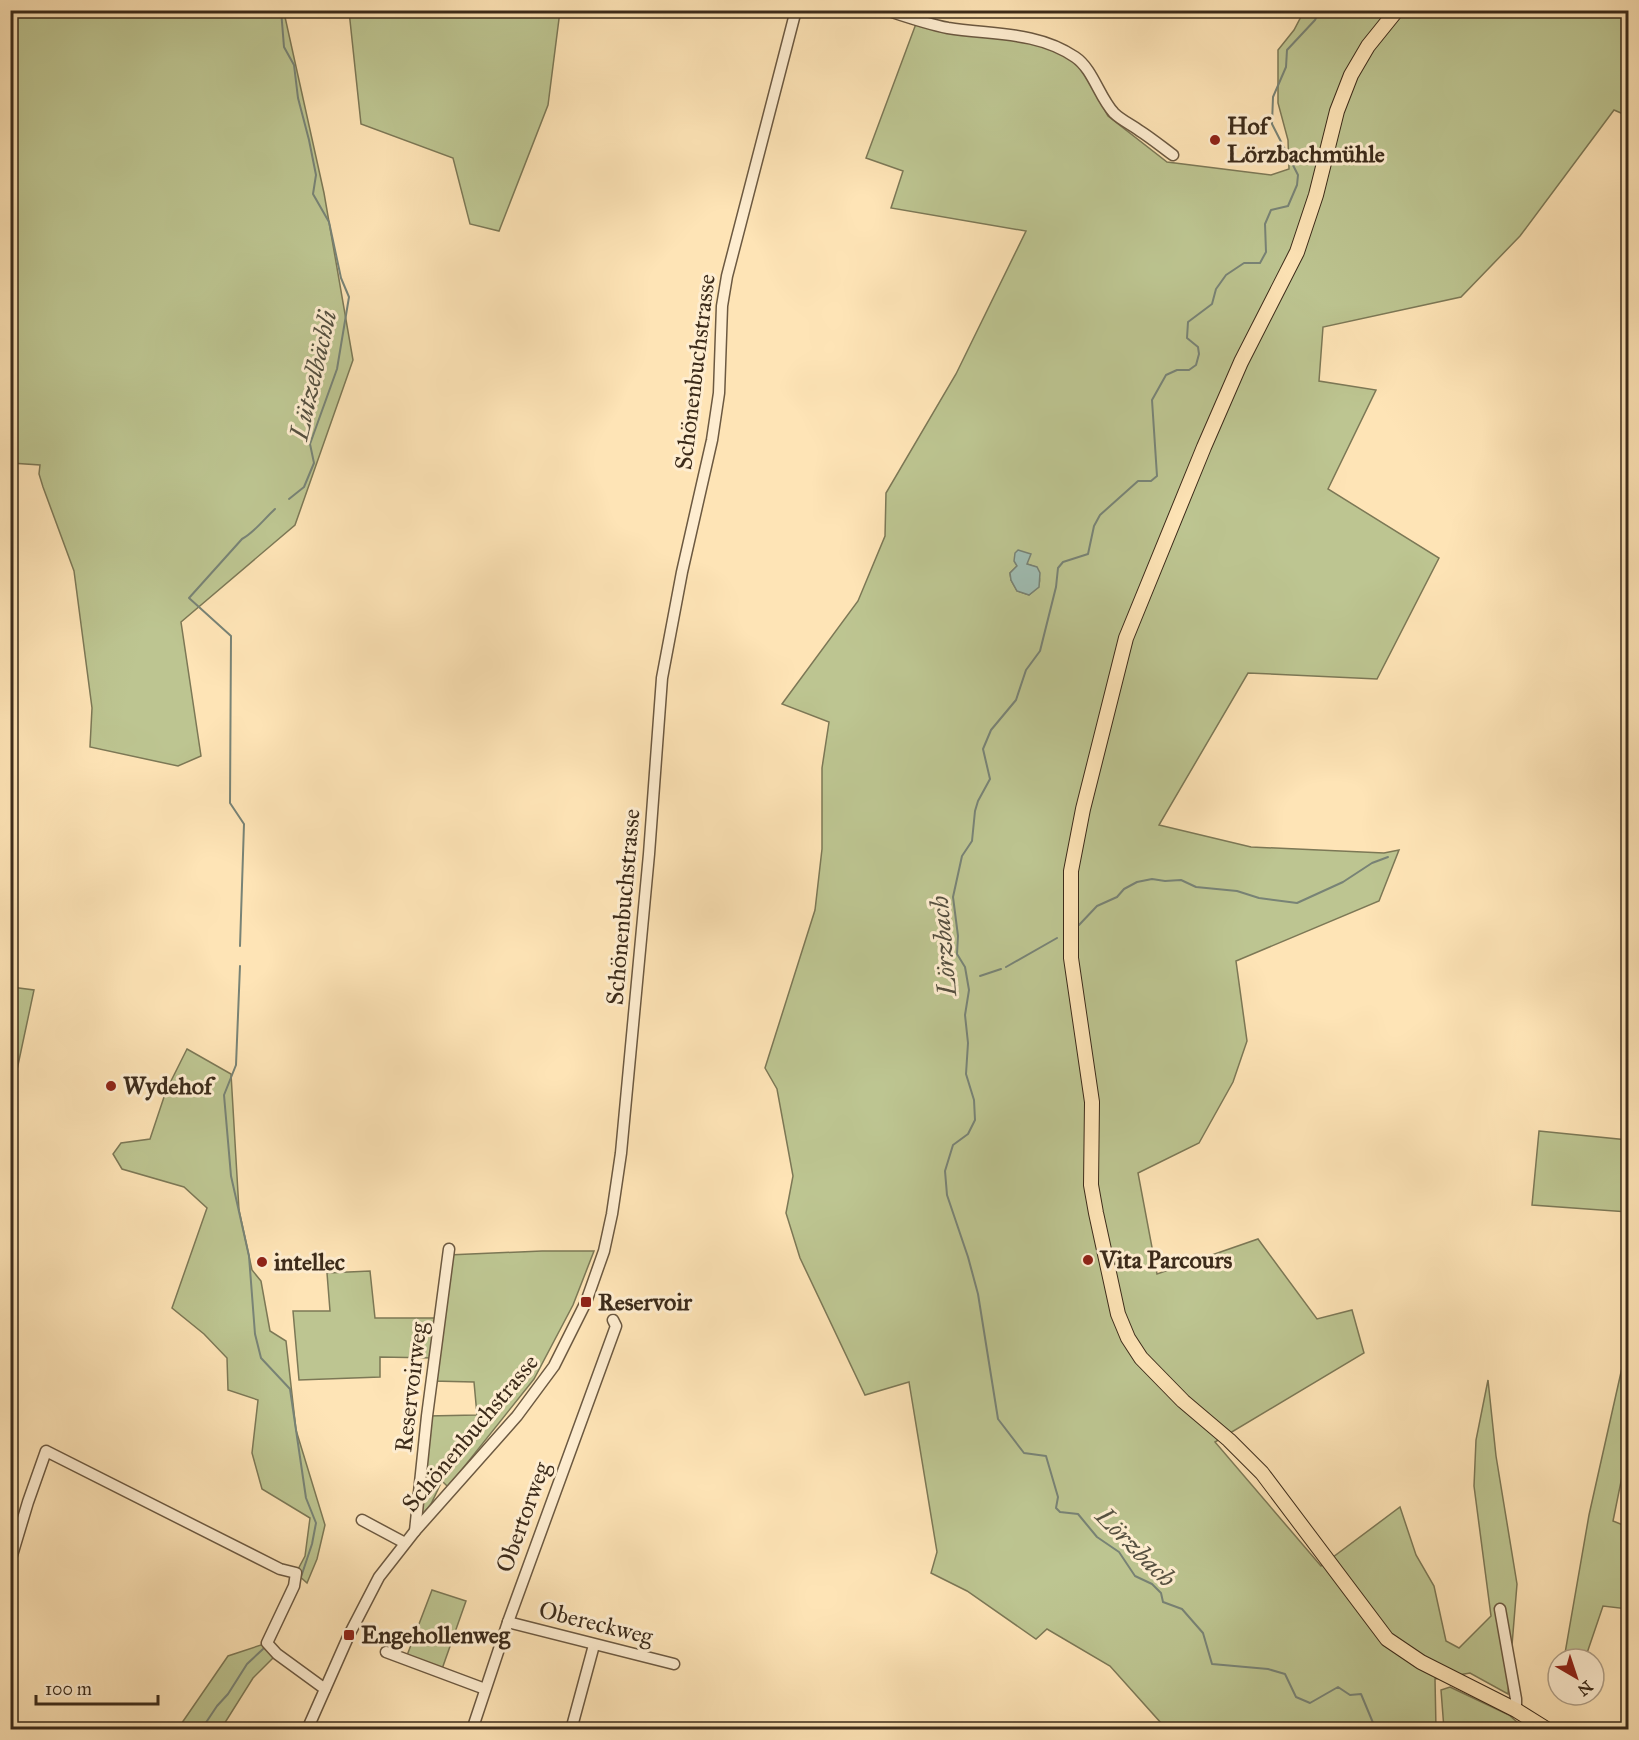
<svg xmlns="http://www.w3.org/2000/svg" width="1639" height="1740" font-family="'IM FELL Great Primer',serif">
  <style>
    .green { fill: #bdc591; stroke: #7c7856; stroke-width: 1.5; fill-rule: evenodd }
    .water { fill: #a0beb4; stroke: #788376; stroke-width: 1.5 }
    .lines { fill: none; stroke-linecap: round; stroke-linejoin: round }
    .stream { stroke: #788376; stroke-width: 2 }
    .minor-casing { stroke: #6c5941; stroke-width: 13 }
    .major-casing { stroke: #3c2b1a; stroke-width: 16 }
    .minor { stroke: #feedd0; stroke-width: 10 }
    .major { stroke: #fee4b6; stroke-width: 14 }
    .poi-dot { fill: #8f2418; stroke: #feedd0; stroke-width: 2 }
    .labels { text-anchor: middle; stroke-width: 6; stroke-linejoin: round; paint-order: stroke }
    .poi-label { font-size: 24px; font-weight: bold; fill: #3c2b1a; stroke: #feedd0; text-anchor: start }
    .street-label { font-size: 24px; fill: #3c2b1a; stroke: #feedd0 }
    .water-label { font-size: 26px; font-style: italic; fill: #555040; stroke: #feedd0 }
  </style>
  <rect width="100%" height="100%" fill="#fee4b6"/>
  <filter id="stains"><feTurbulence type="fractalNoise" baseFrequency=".00333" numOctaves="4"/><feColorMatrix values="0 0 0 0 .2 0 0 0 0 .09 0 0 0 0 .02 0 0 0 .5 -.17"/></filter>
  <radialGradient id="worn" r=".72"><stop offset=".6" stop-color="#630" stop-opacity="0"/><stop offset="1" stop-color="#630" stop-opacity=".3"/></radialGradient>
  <!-- green -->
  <g class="green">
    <path d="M10,11H286L285,17L324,193L353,360L295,525L181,622L201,756L178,766L90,747L92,708L74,571L43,487L39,474L40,465L11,463Z"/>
    <path d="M349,11H560L548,105L499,231L470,224L453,158L361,124Z"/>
    <path d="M1304,11H1628V116L1614,110L1520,236L1461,297L1323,327L1319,381L1376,390L1328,489L1439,558L1377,679L1248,673L1159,825L1251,847L1384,853L1399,850L1379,901L1236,961L1247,1041L1233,1082L1199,1143L1138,1173L1157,1274L1258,1239L1317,1319L1352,1310L1364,1353L1215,1442L1321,1566L1400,1507L1416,1555L1434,1586L1446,1641L1459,1648L1491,1616L1474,1486L1476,1440L1488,1380L1496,1456L1517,1584L1508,1694L1470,1673L1435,1679L1436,1729H1163L1161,1723L1110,1666L1047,1629L1036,1639L967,1591L931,1573L937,1552L909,1382L865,1395L800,1258L786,1213L793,1176L777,1089L765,1068L815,910L822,849V768L829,722L782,704L858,601L885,536L886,493L956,374L1026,231L891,208L903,171L866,158L917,21L1033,40L1077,59L1108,116L1167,162L1271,175L1289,169L1288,140L1278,103V50L1294,30ZM1027,561V564L1036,567C1042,581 1041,586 1029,595L1017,591L1011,580L1010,573L1017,566Z"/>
    <path d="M11,987L34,990L11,1098L10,1097Z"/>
    <path d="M187,1049L231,1074L239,1210L252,1270L261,1281L270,1331L286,1341L296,1430L325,1525L317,1559L307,1583L296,1573L305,1556L310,1518L262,1489L252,1453L258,1400L228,1390L227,1358L204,1334L172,1308L207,1208L184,1187L122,1169L113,1154L121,1143L150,1139L166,1091Z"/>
    <path d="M1539,1131L1628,1140V1212L1532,1205Z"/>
    <path d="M542,1251H594L573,1305L534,1379L448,1487L442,1481L431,1504L420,1518L427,1416L477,1415L474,1382L432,1381L435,1358L380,1357V1377L299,1380L293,1311H330L327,1273L370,1271L375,1318H440L448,1255Z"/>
    <path d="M1628,1341V1447L1613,1521L1628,1527V1609L1603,1606L1585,1659H1564L1589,1515Z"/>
    <path d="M432,1590L466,1601L442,1669L406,1658Z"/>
    <path d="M267,1643L277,1654L253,1678L221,1729L177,1730L228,1656Z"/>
    <path d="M1450,1687L1509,1715L1525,1729H1444L1441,1690Z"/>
  </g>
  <!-- water -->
  <path class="water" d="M1018,550L1031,554L1027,564L1037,567L1040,573L1039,587L1029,595L1017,591L1011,580L1010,573L1017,566L1014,561L1015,553Z"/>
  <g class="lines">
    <!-- stream -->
    <g class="stream">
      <path d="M281,10L284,47L294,65L298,98L309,140L316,175L313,194L329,222L341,278L349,297L337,369L310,444L314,463L304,487L289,499"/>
      <path d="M1320,10L1315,20L1287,50L1286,67L1273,97L1272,124L1298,175L1297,185L1288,206L1271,210L1265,224L1266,252L1260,263H1244L1226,275L1216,289L1212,304L1188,322L1187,338L1198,347L1199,354L1196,365L1189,370H1177L1166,375L1152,400L1157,476L1151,481H1138L1100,515L1094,526L1088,554L1063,562L1058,568L1056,587L1040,651L1026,670L1016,700L991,730L983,749L990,779L978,801L975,811L972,841L962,856L953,897L958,936L957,954L965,967L969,990L965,1015L968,1043L966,1074L974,1100L975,1120L968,1134L953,1145L945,1171L947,1195L968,1257L978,1294L998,1419L1024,1453L1046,1456L1058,1497L1056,1508L1060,1512L1078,1514L1097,1537L1119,1552L1135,1576L1152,1584L1161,1593L1163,1602L1182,1609L1203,1633L1212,1664L1268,1669L1285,1674L1296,1697L1310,1703L1338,1687L1350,1695L1361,1694L1376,1730"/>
      <path d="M1079,925L1097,906L1117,897L1124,889L1137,882L1152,879L1165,881L1181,880L1196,887L1237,891L1259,898L1297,903L1343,882L1372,863L1388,857"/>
      <path d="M240,946L244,824L230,803L231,636L189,598L242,539C255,532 264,519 275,509"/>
      <path d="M240,966L236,1065L224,1095L231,1176L249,1256L255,1334L261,1358L290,1389L306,1498L316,1523L312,1544L300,1580"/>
      <path d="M1006,967L1057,938"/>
      <path d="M980,976L1001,969"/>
      <path d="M201,1730L217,1706L228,1694L247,1664L263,1649"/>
    </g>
    <!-- minor casing -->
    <g class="minor-casing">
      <g id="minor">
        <path d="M886,10C907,17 927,24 948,28C991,35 1037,31 1075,57C1093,69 1099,97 1114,113C1121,120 1132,125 1140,131C1151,138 1162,147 1173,155"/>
        <path d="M362,1520L405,1543"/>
        <path d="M415,1531L427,1416L449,1249"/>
        <path d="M10,1562L28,1502L46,1451L280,1569L296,1573L294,1586L267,1643L277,1654L325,1689"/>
        <path d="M1500,1609L1516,1699V1710"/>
        <path d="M508,1622L674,1664"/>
        <path d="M386,1652L485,1689"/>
        <path d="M307,1730L349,1635L379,1577L415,1531L517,1416L554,1366L586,1302L604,1251L612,1214L621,1153L649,854L662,678L682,572L712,440L719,393L722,306L727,276L796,10"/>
        <path d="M472,1730L508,1622L616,1326L613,1320"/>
        <path d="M571,1730L594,1645"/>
        <path d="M1627,1730L1628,1716"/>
      </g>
    </g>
    <!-- major casing -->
    <g class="major-casing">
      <path id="major" d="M1397,10L1368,46L1351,75L1337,111L1316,195L1297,252L1241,362L1204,447L1126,638L1083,809L1071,871V958L1092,1102L1091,1185L1096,1213L1118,1314L1128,1338L1141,1358L1183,1401L1229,1440L1262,1473L1387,1639L1421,1662L1516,1710L1548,1730"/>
    </g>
    <!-- minor -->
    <use href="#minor" class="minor"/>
    <!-- major -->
    <use href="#major" class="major"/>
  </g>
  <!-- markers -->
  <g class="poi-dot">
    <circle cx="1215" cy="140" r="6"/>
    <circle cx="111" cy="1086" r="6"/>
    <circle cx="1088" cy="1260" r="6"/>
    <circle cx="262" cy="1262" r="6"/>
    <rect x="580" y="1296" width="12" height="12" rx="3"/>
    <rect x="343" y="1629" width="12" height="12" rx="3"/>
  </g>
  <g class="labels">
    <!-- poi labels -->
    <g class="poi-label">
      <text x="1227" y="134">Hof<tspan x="1227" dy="28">Lörzbachmühle</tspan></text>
      <text x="123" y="1094">Wydehof</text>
      <text x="1100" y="1268">Vita Parcours</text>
      <text x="274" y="1270">intellec</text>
      <text x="598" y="1310">Reservoir</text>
      <text x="361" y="1643">Engehollenweg</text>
    </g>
    <!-- street labels -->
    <g class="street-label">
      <text transform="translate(695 372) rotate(-83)" y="8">Schönenbuchstrasse</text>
      <text transform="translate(623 907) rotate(-85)" y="8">Schönenbuchstrasse</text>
      <text transform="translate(411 1387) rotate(-83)" y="8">Reservoirweg</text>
      <text transform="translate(470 1433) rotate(-50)" y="8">Schönenbuchstrasse</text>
      <text transform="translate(523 1517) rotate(-70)" y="8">Obertorweg</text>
      <text transform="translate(596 1623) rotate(14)" y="8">Obereckweg</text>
    </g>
    <!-- water labels -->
    <g class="water-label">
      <text transform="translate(313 375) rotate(-77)" y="9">Lützelbächli</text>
      <text transform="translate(943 946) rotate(-95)" y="9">Lörzbach</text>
      <text transform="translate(1136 1547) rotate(45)" y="9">Lörzbach</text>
    </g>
  </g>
  <!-- margin -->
  <rect width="1639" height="1740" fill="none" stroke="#fee4b6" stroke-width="36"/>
  <rect x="12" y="12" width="1615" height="1716" fill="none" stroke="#3c2b1a" stroke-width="3"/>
  <rect x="18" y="18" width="1603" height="1704" fill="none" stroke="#3c2b1a" stroke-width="1.5"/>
  <!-- north arrow -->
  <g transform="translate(1576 1677) rotate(141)"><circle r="28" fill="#feedd0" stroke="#b09f87" stroke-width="1.5"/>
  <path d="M0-4.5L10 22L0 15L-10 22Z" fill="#8f2418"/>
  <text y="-9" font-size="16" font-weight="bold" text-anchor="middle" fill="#3c2b1a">N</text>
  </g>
  <!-- scale -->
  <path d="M36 1695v9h122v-9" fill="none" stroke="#3c2b1a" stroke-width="3"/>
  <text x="45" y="1695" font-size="18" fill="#3c2b1a" stroke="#feedd0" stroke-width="4.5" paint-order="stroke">100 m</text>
  <rect width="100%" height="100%" filter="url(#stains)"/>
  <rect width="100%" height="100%" fill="url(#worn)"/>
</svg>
